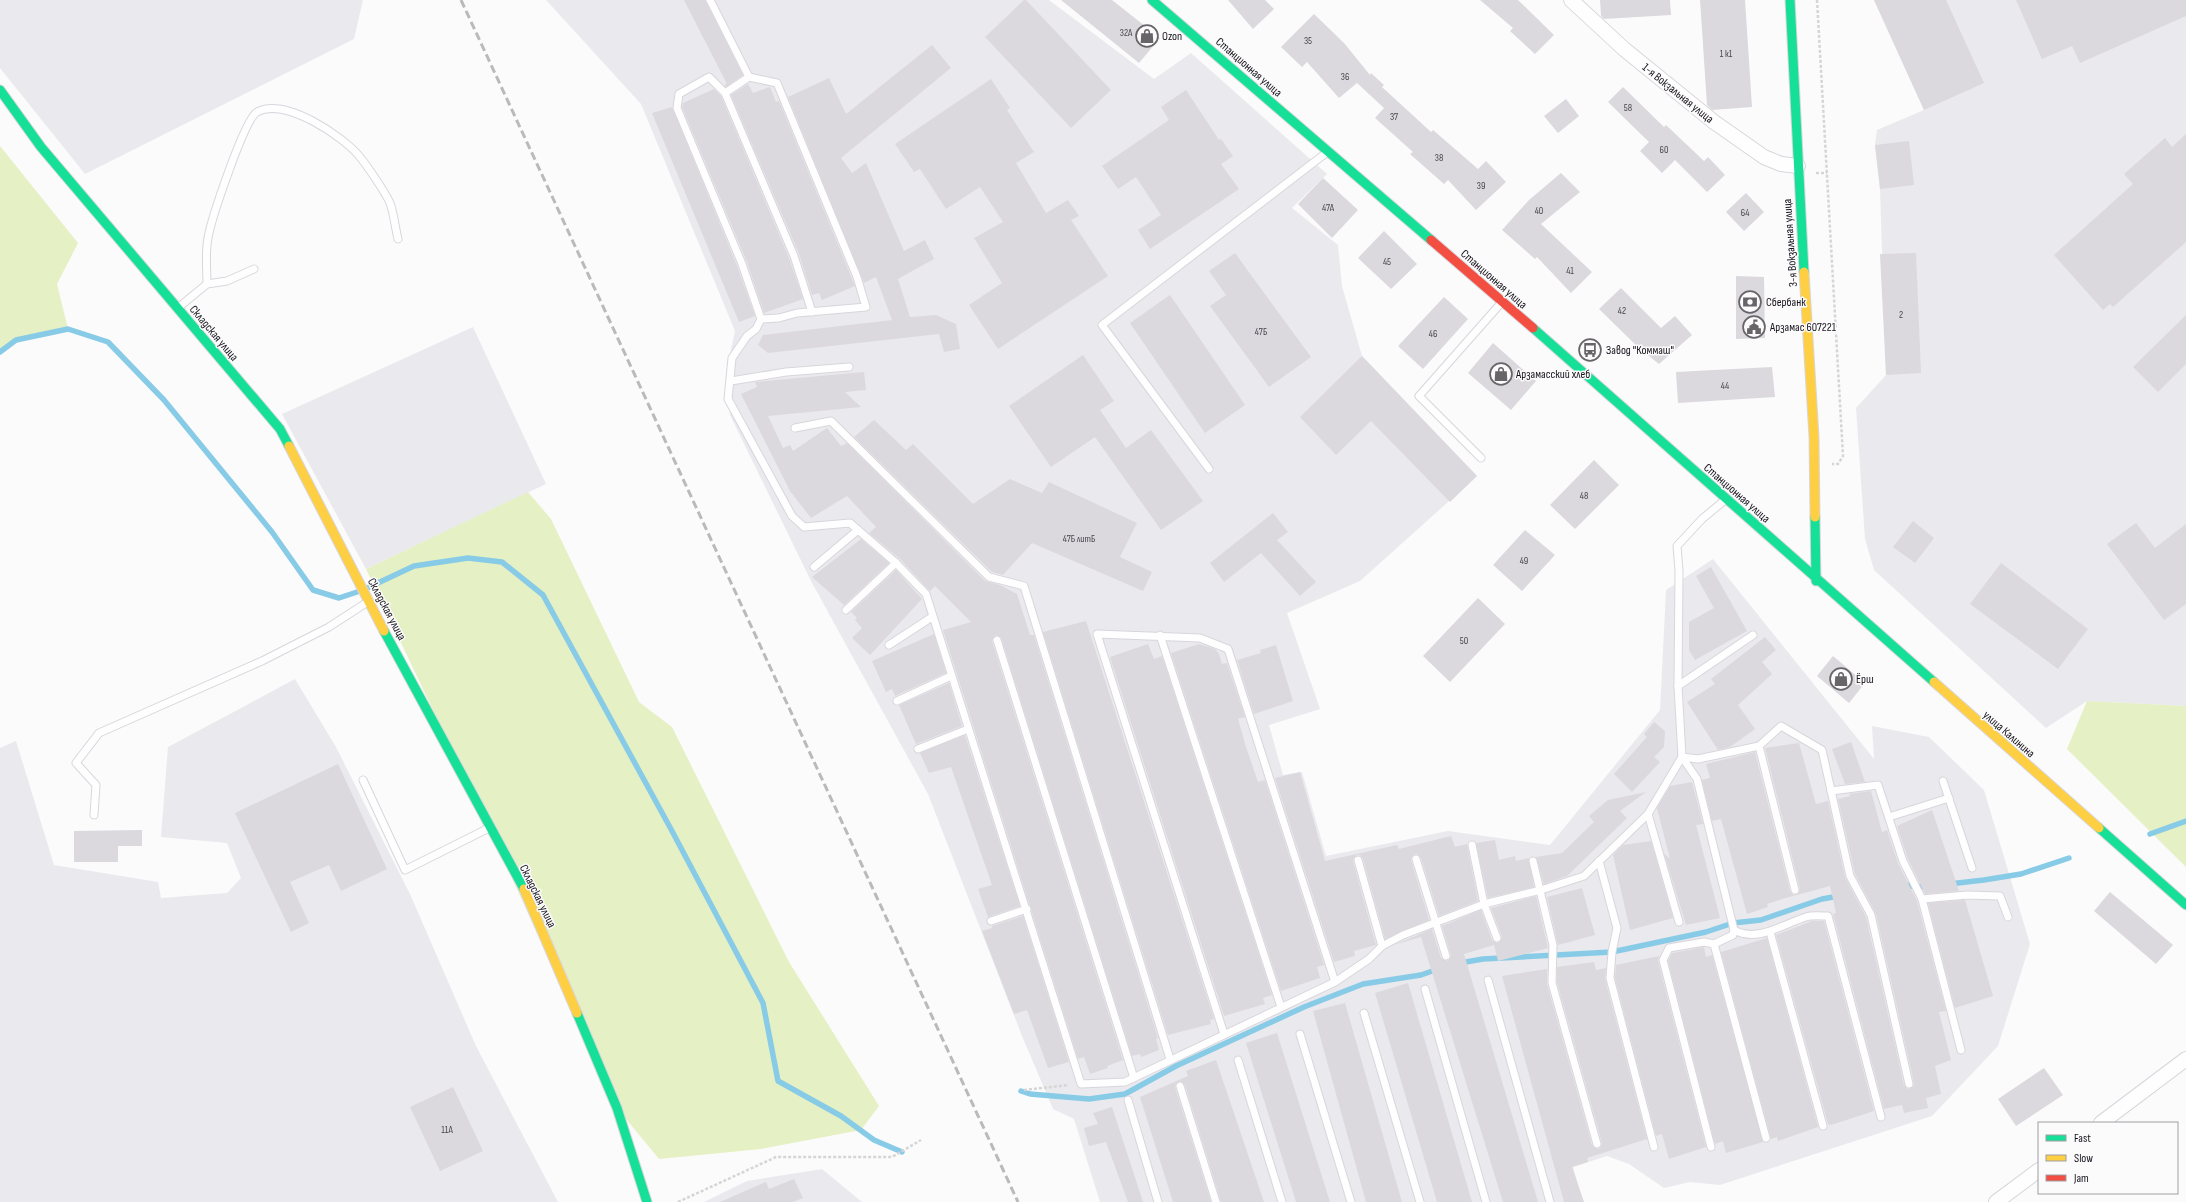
<svg xmlns="http://www.w3.org/2000/svg" width="2186" height="1202" font-family="'Sofia Sans Condensed',sans-serif">
  <style>
    .built { fill: #eae9ed }
    .green { fill: #e5f0c4 }
    .lines { fill: none; stroke-linecap: round; stroke-linejoin: round }
    .stream { stroke: #88cbe7; stroke-width: 5.5 }
    .building { fill: #dcd9de }
    .lane-casing { stroke: #d8d6dc; stroke-width: 9 }
    .street-casing { stroke: #d8d6dc; stroke-width: 16 }
    .fast-casing { stroke: #d8d6dc; stroke-width: 11 }
    .slow-casing { stroke: #d8d6dc; stroke-width: 11 }
    .jam-casing { stroke: #d8d6dc; stroke-width: 11 }
    .path { stroke: #d5d5d5; stroke-width: 2.5; stroke-dasharray: 3 2; stroke-linecap: butt }
    .lane { stroke: #fefefe; stroke-width: 7 }
    .street { stroke: #fefefe; stroke-width: 14 }
    .fast { stroke: #16e098; stroke-width: 9 }
    .slow { stroke: #ffcf43; stroke-width: 9 }
    .jam { stroke: #f24e42; stroke-width: 9 }
    .rail { stroke: #bababb; stroke-width: 3; stroke-dasharray: 8 4; stroke-linecap: butt }
    .labels { text-anchor: middle; stroke-width: 3; stroke-linejoin: round; paint-order: stroke }
    .number-label { font-size: 10px; fill: #48444c }
    .poi-label { font-size: 12px; fill: #17121c; stroke: #fbfbfb; text-anchor: start }
    .street-label { font-size: 12px; fill: #17121c; stroke: #fbfbfb }
  </style>
  <rect width="100%" height="100%" fill="#fbfbfb"/>
  <!-- built -->
  <g class="built">
    <path d="M0,0H363L354,39L85,174L0,68Z"/>
    <path d="M546,0H1049L1154,79L1191,53L1327,174L1292,208L1338,245L1342,286L1362,356L1477,476L1360,581L1287,613L1320,709L1269,725L1283,775L1302,772L1326,856L1448,831L1550,845L1660,710L1666,590L1713,559L1874,759L1872,726L1929,737L1984,790L2030,944L1998,1046L1932,1116L1720,1185L1690,1182L1664,1188L1629,1164L1607,1156L1573,1167L1583,1202H1100L1074,1119L1053,1109L1022,1036L928,794L811,581L730,415L728,399L731,381L726,372L735,331L641,104Z"/>
    <path d="M1874,0H2186V706L2087,701L2046,728L1874,570L1865,539L1856,408L1886,375L1880,189L1875,145L1877,130L1924,110Z"/>
    <path d="M473,327L546,484L366,569L282,414Z"/>
    <path d="M295,679L336,747L410,894L476,1046L558,1202H0V748L16,741L54,865L158,882L161,898L227,893L241,878L227,843L161,837L168,747Z"/>
    <path d="M822,1169L862,1202H704L747,1181Z"/>
  </g>
  <!-- green -->
  <g class="green">
    <path d="M0,146L78,243L57,284L68,329L16,340L0,352Z"/>
    <path d="M528,492L551,519L639,702L672,727L789,962L879,1106L861,1130L761,1149L659,1159L617,1108L489,828L366,569Z"/>
    <path d="M2087,701L2186,706V867L2067,749Z"/>
  </g>
  <g class="lines">
    <!-- stream -->
    <g class="stream">
      <path d="M0,352L16,340L68,329L108,342L164,400L272,532L313,590L339,598L363,590L414,566L468,558L502,562L543,595L672,831L763,1003L778,1081L841,1116L874,1140L902,1152"/>
      <path d="M2150,834L2186,821"/>
      <path d="M1902,884L1915,887L1928,886"/>
      <path d="M1949,884L1984,880L2021,874L2069,858"/>
      <path d="M1460,963L1483,959L1612,952L1706,932L1733,923L1761,920L1822,899L1839,896"/>
      <path d="M1021,1091L1030,1094L1089,1099L1125,1094L1176,1066L1304,1007L1363,984L1421,975L1438,969"/>
    </g>
  </g>
  <!-- building -->
  <g class="building">
    <path d="M684,0H705L743,75L726,87L724,85L727,84Z"/>
    <path d="M1024,0H1026L1111,90L1071,128L985,37Z"/>
    <path d="M1061,0H1112L1160,38L1139,63Z"/>
    <path d="M1228,0H1265L1274,9L1253,29Z"/>
    <path d="M1480,0H1518L1554,35L1535,54L1510,31L1513,28Z"/>
    <path d="M1600,0H1670L1671,15L1604,19L1601,16Z"/>
    <path d="M1700,0H1745L1752,107L1712,110L1707,105Z"/>
    <path d="M1874,0H1946L1984,83L1924,110Z"/>
    <path d="M2016,0H2186V16L2080,63L2072,46L2042,59Z"/>
    <path d="M1314,14L1344,43L1370,75L1371,73L1384,85L1382,87L1431,132L1433,130L1478,169L1486,161L1506,182L1476,210L1448,180L1444,184L1410,154L1413,152L1375,118L1384,108L1357,83L1339,98L1307,62L1302,67L1281,47Z"/>
    <path d="M932,45L951,68L841,158L852,173L866,163L904,251L925,240L934,259L898,279L910,317L936,315L956,324L960,349L944,352L939,334L768,353L758,345L763,335L892,320L876,277L864,283L788,97L829,78L846,114Z"/>
    <path d="M991,79L1010,108L1007,110L1034,152L1016,163L1046,213L1068,200L1079,216L1071,220L1108,276L998,349L969,305L1002,283L974,238L1003,222L980,187L946,209L920,169L914,172L895,144Z"/>
    <path d="M748,84L753,93L770,87L776,102L779,101L855,286L822,300L819,293L812,295L799,254L731,95Z"/>
    <path d="M1623,87L1664,127L1666,125L1704,161L1708,157L1725,175L1707,192L1675,160L1662,173L1640,151L1649,142L1608,102Z"/>
    <path d="M714,89L721,96L789,258L803,299L764,313L747,262L682,107L683,103Z"/>
    <path d="M1186,90L1219,140L1221,139L1233,156L1221,164L1239,189L1150,249L1138,230L1161,215L1136,177L1118,189L1102,166L1169,120L1161,107Z"/>
    <path d="M1566,99L1579,116L1558,133L1544,116Z"/>
    <path d="M672,107L737,266L755,316L739,322L652,113Z"/>
    <path d="M2186,134V242L2113,307L2110,304L2103,310L2054,255L2133,184L2124,174L2165,138L2172,147Z"/>
    <path d="M1909,141L1914,185L1880,189L1875,145Z"/>
    <path d="M1561,173L1580,192L1541,224L1592,272L1571,293L1537,257L1535,259L1502,230L1529,200Z"/>
    <path d="M1323,178L1358,210L1332,238L1298,204Z"/>
    <path d="M1746,193L1764,212L1744,231L1726,212Z"/>
    <path d="M1384,231L1417,264L1391,289L1358,258Z"/>
    <path d="M1235,253L1311,357L1269,387L1210,306L1226,295L1209,271Z"/>
    <path d="M1916,253L1921,373L1886,375L1880,254Z"/>
    <path d="M1736,276L1764,277L1765,338L1736,339Z"/>
    <path d="M1621,288L1661,328L1675,316L1692,335L1659,364L1640,349L1599,309Z"/>
    <path d="M1170,295L1245,405L1205,433L1130,323Z"/>
    <path d="M1444,297L1468,319L1423,369L1398,346Z"/>
    <path d="M2186,315V364L2158,392L2133,367Z"/>
    <path d="M1493,343L1536,381L1511,410L1468,373Z"/>
    <path d="M1083,355L1114,401L1100,410L1126,448L1151,430L1203,501L1161,530L1095,437L1051,467L1009,406Z"/>
    <path d="M1362,356L1477,476L1450,502L1371,421L1336,455L1300,417Z"/>
    <path d="M1772,367L1775,397L1678,403L1676,372Z"/>
    <path d="M864,372L866,390L845,392L861,407L768,416L783,448L790,445L793,451L827,428L841,446L847,443L985,581L1000,585L1017,594L1030,635H1034L1158,1038L1156,1039L1159,1050L1141,1057L1140,1054L1132,1056L1001,637L995,635L992,641L1123,1060L1107,1066L1108,1068L1090,1074L1084,1057L1078,1059L943,630L971,622L935,586L930,591L900,559L869,533L876,527L847,496L811,518L790,491L741,394L757,387L755,382Z"/>
    <path d="M874,420L906,450L913,444L973,504L1010,479L1042,493L1049,482L1137,523L1120,557L1152,572L1143,591L1032,543L1003,575L992,572L854,437Z"/>
    <path d="M1594,460L1619,485L1575,529L1550,505Z"/>
    <path d="M1273,513L1288,532L1277,540L1316,582L1300,596L1261,553L1224,582L1210,563Z"/>
    <path d="M1913,521L1934,538L1915,563L1893,547Z"/>
    <path d="M2136,523L2155,548L2186,524V604L2164,620L2107,544Z"/>
    <path d="M1525,530L1555,555L1522,591L1493,565Z"/>
    <path d="M861,539L889,563L844,605L812,577Z"/>
    <path d="M2001,563L2088,629L2058,669L1970,604Z"/>
    <path d="M1711,567L1747,631L1695,660L1689,650V622L1714,608L1696,576Z"/>
    <path d="M896,570L922,599L870,655L852,638L862,628L855,620L857,618L851,612Z"/>
    <path d="M1478,598L1505,624L1450,682L1423,656Z"/>
    <path d="M1086,621L1214,1019L1210,1020L1211,1024L1168,1035L1043,632Z"/>
    <path d="M934,634L946,673L895,696L892,689L886,692L872,661Z"/>
    <path d="M1765,637L1776,650L1762,662L1772,674L1738,705L1755,729L1730,747L1718,750L1687,702L1715,684L1711,679Z"/>
    <path d="M1148,644L1154,659L1162,656L1272,995L1263,998L1265,1004L1224,1016L1110,657Z"/>
    <path d="M1199,644L1215,649L1219,654L1222,664L1227,663L1245,717L1238,719L1246,747L1258,782L1265,780L1324,965L1317,967L1320,978L1281,991L1171,653Z"/>
    <path d="M1276,645L1293,701L1254,714L1237,660L1261,653L1260,650Z"/>
    <path d="M1833,656L1865,683L1849,703L1817,676Z"/>
    <path d="M949,683L962,726L916,744L899,705Z"/>
    <path d="M1654,722L1665,731L1664,747L1654,757L1660,762L1632,792L1614,774L1647,737L1644,734Z"/>
    <path d="M965,735L1020,906L988,917L978,889L992,885L951,767L929,773L920,753Z"/>
    <path d="M1851,742L1865,782L1845,784L1832,749Z"/>
    <path d="M1799,743L1816,804L1828,801L1845,877L1866,917L1904,1085L1908,1089L1913,1087L1914,1083L1876,914L1855,874L1838,799L1850,796L1849,794L1871,791L1882,832L1887,830L1898,863L1917,901L1946,1011L1939,1012L1951,1060L1935,1066L1941,1094L1926,1098L1928,1108L1904,1113L1902,1105L1884,1109L1833,914L1836,913L1830,886L1782,899L1767,904L1768,907L1747,914L1721,819L1712,821L1702,780L1710,778L1706,764L1755,752L1790,891L1793,895L1798,894L1800,889L1765,748Z"/>
    <path d="M338,764L387,869L341,891L329,865L290,882L309,923L291,932L235,813Z"/>
    <path d="M1300,772L1325,861L1397,845L1399,849L1451,836L1455,847L1467,844L1478,901L1439,916L1421,858L1417,854H1414L1411,860L1429,920L1385,939L1363,859L1360,855H1356L1353,861L1376,945L1354,951L1355,956L1334,962L1275,778Z"/>
    <path d="M1692,782L1703,824L1696,825L1720,918L1686,925L1664,853L1670,859L1657,808L1670,786Z"/>
    <path d="M1646,792L1620,811L1627,818L1567,876L1544,884L1536,857L1562,853L1594,822L1589,816L1608,800Z"/>
    <path d="M1932,810L1959,891L1925,894L1908,859L1897,826Z"/>
    <path d="M142,830V846H118V862H74V831Z"/>
    <path d="M1495,840L1499,860L1515,856L1516,861L1529,858L1534,887L1488,898L1476,843Z"/>
    <path d="M1651,841L1673,918L1630,930L1613,855L1623,845Z"/>
    <path d="M1582,888L1595,935L1558,945L1547,897Z"/>
    <path d="M2110,892L2173,945L2156,964L2094,911Z"/>
    <path d="M1536,896L1548,948L1498,961L1494,945L1464,954L1538,1202H1503L1421,937L1394,945L1432,929L1441,958L1448,961L1451,955L1442,926L1481,910L1492,940L1498,943L1502,937L1491,908Z"/>
    <path d="M1965,900L1993,996L1955,1008L1928,903Z"/>
    <path d="M1023,916L1069,1062L1048,1068L1027,1010L1014,1014L982,931L992,928V926Z"/>
    <path d="M1812,921H1824L1874,1111L1831,1125L1828,1124L1776,935Z"/>
    <path d="M1767,938L1818,1127L1778,1141L1777,1137L1771,1139L1721,952Z"/>
    <path d="M1704,947L1706,957L1712,955L1763,1142L1726,1153L1723,1141L1715,1144L1668,961L1672,953Z"/>
    <path d="M1659,956L1658,961L1706,1147L1669,1159L1662,1134L1656,1136L1615,978L1616,965Z"/>
    <path d="M1594,962L1596,970L1606,968L1605,979L1647,1139L1587,1158L1588,1162L1572,1167L1584,1202H1564L1502,976L1547,969V984L1592,1145L1598,1149L1601,1147L1602,1143L1557,982V967Z"/>
    <path d="M1408,983L1472,1202H1437L1375,993Z"/>
    <path d="M1345,1003L1402,1202H1366L1313,1011Z"/>
    <path d="M1277,1033L1330,1202H1296L1246,1043Z"/>
    <path d="M1216,1060L1264,1202H1221L1185,1085L1181,1081L1176,1083L1175,1087L1211,1202H1173L1140,1097L1188,1076L1186,1071Z"/>
    <path d="M2044,1068L2063,1095L2016,1126L1998,1099Z"/>
    <path d="M453,1087L483,1151L440,1171L410,1107Z"/>
    <path d="M1112,1107L1143,1202H1128L1106,1142L1089,1146L1084,1128L1098,1124L1093,1113Z"/>
    <path d="M794,1179L803,1198L793,1202H720L766,1182L769,1189Z"/>
  </g>
  <g class="lines">
    <!-- lane casing -->
    <g class="lane-casing">
      <g id="lane">
        <path d="M710,0L749,77L725,93L709,77L679,94L677,108L742,264L761,319L756,329L747,336L732,358L728,399L792,516L804,527L850,523L896,563L926,594L1081,1084L1125,1082L1335,982L1369,959L1382,946L1403,935L1484,904L1541,890L1584,876L1648,814L1682,757L1678,686L1679,571L1677,546L1702,519L1725,500"/>
        <path d="M749,77L777,83L857,277L866,307L797,313L779,318L761,319"/>
        <path d="M725,93L794,256L812,312"/>
        <path d="M207,284C207,269 205,253 208,238C211,220 244,120 257,112C285,97 343,136 360,157C368,167 385,192 390,203C394,214 395,227 398,239"/>
        <path d="M179,307L207,284L227,281L254,269"/>
        <path d="M731,381L786,372L849,367"/>
        <path d="M795,428L831,421L989,577L1024,586L1170,1059"/>
        <path d="M1481,458L1419,396L1502,302"/>
        <path d="M1209,469L1102,325L1326,153"/>
        <path d="M814,567L858,530"/>
        <path d="M846,610L896,563"/>
        <path d="M1160,635L1281,1007"/>
        <path d="M997,640L1134,1078"/>
        <path d="M889,645L932,617"/>
        <path d="M1678,686L1753,635"/>
        <path d="M897,701L951,676"/>
        <path d="M1759,746L1781,726L1822,750L1850,876L1871,915L1909,1084"/>
        <path d="M918,749L968,729"/>
        <path d="M1682,757L1697,779L1734,930L1733,935L1714,944L1766,1138"/>
        <path d="M1682,757L1698,759L1759,746L1795,890"/>
        <path d="M363,780L405,870L489,828"/>
        <path d="M1943,781L1972,868"/>
        <path d="M1831,791L1878,785L1903,861L1922,899L1961,1050"/>
        <path d="M1648,814L1679,922"/>
        <path d="M94,815L96,785L76,763L99,733L262,661L329,627L366,603"/>
        <path d="M1889,817L1949,798"/>
        <path d="M1472,845L1484,904L1497,938"/>
        <path d="M1416,859L1446,956"/>
        <path d="M1358,860L1382,946"/>
        <path d="M1533,861L1553,945L1552,983L1597,1144"/>
        <path d="M1599,861L1617,928L1612,952L1610,978L1654,1147"/>
        <path d="M1922,899L1967,895L2000,896L2008,917"/>
        <path d="M991,921L1027,909"/>
        <path d="M1734,930C1758,943 1783,924 1806,917C1812,915 1821,916 1828,916L1881,1117"/>
        <path d="M1770,932L1823,1126"/>
        <path d="M1488,980L1550,1202"/>
        <path d="M1425,989L1486,1202"/>
        <path d="M1364,1013L1420,1202"/>
        <path d="M1224,1034L1097,634L1200,638L1228,649L1335,982"/>
        <path d="M1300,1034L1351,1202"/>
        <path d="M1238,1060L1282,1202"/>
        <path d="M1180,1086L1216,1202"/>
        <path d="M1128,1100L1158,1202"/>
        <path d="M1711,1147L1663,960L1669,948L1704,942L1714,944"/>
      </g>
    </g>
    <!-- street casing -->
    <g class="street-casing">
      <g id="street">
        <path d="M1571,0L1624,49L1714,122L1764,157L1781,164L1798,166"/>
        <path d="M2101,1123L2186,1059"/>
        <path d="M1996,1202L2039,1170"/>
      </g>
    </g>
    <!-- fast casing -->
    <g class="fast-casing">
      <g id="fast">
        <path d="M1152,0L1431,240"/>
        <path d="M1790,0L1804,272"/>
        <path d="M0,90L41,147L280,429L289,446"/>
        <path d="M1533,328L1934,682"/>
        <path d="M1815,517L1816,581"/>
        <path d="M384,631L524,889"/>
        <path d="M2099,828L2186,905"/>
        <path d="M577,1013L617,1108L647,1202"/>
      </g>
    </g>
    <!-- slow casing -->
    <g class="slow-casing">
      <g id="slow">
        <path d="M1804,272L1814,437L1815,517"/>
        <path d="M289,446L384,631"/>
        <path d="M1934,682L2099,828"/>
        <path d="M524,889L577,1013"/>
      </g>
    </g>
    <!-- jam casing -->
    <g class="jam-casing">
      <path id="jam" d="M1431,240L1533,328"/>
    </g>
    <!-- path -->
    <g class="path">
      <path d="M1817,0L1843,456L1838,464H1832"/>
      <path d="M1816,173H1827"/>
      <path d="M1024,1090L1069,1085"/>
      <path d="M678,1202L776,1157H892L921,1140"/>
    </g>
    <!-- lane -->
    <use href="#lane" class="lane"/>
    <!-- street -->
    <use href="#street" class="street"/>
    <!-- fast -->
    <use href="#fast" class="fast"/>
    <!-- slow -->
    <use href="#slow" class="slow"/>
    <!-- jam -->
    <use href="#jam" class="jam"/>
    <!-- rail -->
    <path class="rail" d="M461,0L1018,1202"/>
  </g>
  <!-- icons -->
  <defs>
    <g id="shop-ring" transform="scale(1.15)"><circle r="9.5" fill="#fbfbfb" stroke="#67646a" stroke-width="1.5"/><path d="M-5-2.5h2.3a2.7 3.5 0 0 1 5.4 0H5L5.5 6h-11ZM-1.5-2.5h3a1.5 2.3 0 0 0-3 0Z" fill="#67646a"/></g>
    <g id="bank-ring" transform="scale(1.15)"><circle r="9.5" fill="#fbfbfb" stroke="#67646a" stroke-width="1.5"/><path d="M-6-4H6V4H-6ZM0-2.3a2.3 2.3 0 1 0 0 4.6a2.3 2.3 0 1 0 0-4.6Z" fill="#67646a"/></g>
    <g id="civic-ring" transform="scale(1.15)"><circle r="9.5" fill="#fbfbfb" stroke="#67646a" stroke-width="1.5"/><path d="M-.6-6.5H3V-4.5H.6V-3L4-1V1h2V6H-6V1h2V-1L-.6-3ZM-1.2 2.5V6h2.4V2.5Z" fill="#67646a"/></g>
    <g id="bus-ring" transform="scale(1.15)"><circle r="9.5" fill="#fbfbfb" stroke="#67646a" stroke-width="1.5"/><path d="M-5-6H5V4H4V6H2V4H-2V6H-4V4H-5ZM-3.5-4V0h7V-4ZM-3.5 1.2v1.5H-2V1.2ZM2 1.2v1.5H3.5V1.2Z" fill="#67646a"/></g>
  </defs>
  <g fill-rule="evenodd">
    <use href="#shop-ring" x="1147" y="36"/>
    <use href="#bank-ring" x="1750" y="302"/>
    <use href="#civic-ring" x="1754" y="327"/>
    <use href="#bus-ring" x="1590" y="350"/>
    <use href="#shop-ring" x="1501" y="374"/>
    <use href="#shop-ring" x="1841" y="679"/>
  </g>
  <g class="labels">
    <!-- number labels -->
    <g class="number-label">
      <text x="1126" y="36">32А</text>
      <text x="1308" y="44">35</text>
      <text x="1726" y="57">1 к1</text>
      <text x="1345" y="80">36</text>
      <text x="1628" y="111">58</text>
      <text x="1394" y="120">37</text>
      <text x="1664" y="153">60</text>
      <text x="1439" y="161">38</text>
      <text x="1481" y="189">39</text>
      <text x="1328" y="211">47А</text>
      <text x="1539" y="214">40</text>
      <text x="1745" y="216">64</text>
      <text x="1387" y="265">45</text>
      <text x="1570" y="274">41</text>
      <text x="1622" y="314">42</text>
      <text x="1901" y="318">2</text>
      <text x="1261" y="335">47Б</text>
      <text x="1433" y="337">46</text>
      <text x="1725" y="389">44</text>
      <text x="1584" y="499">48</text>
      <text x="1079" y="542">47Б литБ</text>
      <text x="1524" y="564">49</text>
      <text x="1464" y="644">50</text>
      <text x="447" y="1133">11А</text>
    </g>
    <!-- poi labels -->
    <g class="poi-label">
      <text x="1162" y="40">Ozon</text>
      <text x="1766" y="306">Сбербанк</text>
      <text x="1770" y="331">Арзамас 607221</text>
      <text x="1606" y="354">Завод "Коммаш"</text>
      <text x="1516" y="378">Арзамасский хлеб</text>
      <text x="1856" y="683">Ёрш</text>
    </g>
    <!-- street labels -->
    <g class="street-label">
      <text transform="translate(1249 67) rotate(41)" y="4">Станционная улица</text>
      <text transform="translate(1678 93) rotate(39)" y="4">1-я Вокзальная улица</text>
      <text transform="translate(1790 243) rotate(-94)" y="4">3-я Вокзальная улица</text>
      <text transform="translate(1494 279) rotate(41)" y="4">Станционная улица</text>
      <text transform="translate(214 333) rotate(50)" y="4">Складская улица</text>
      <text transform="translate(1737 493) rotate(41)" y="4">Станционная улица</text>
      <text transform="translate(387 609) rotate(62)" y="4">Складская улица</text>
      <text transform="translate(2009 734) rotate(41)" y="4">улица Калинина</text>
      <text transform="translate(538 896) rotate(64)" y="4">Складская улица</text>
    </g>
  </g>
  <!-- legend -->
  <rect x="2038" y="1122" width="140" height="72" fill="#fbfbfb" stroke="#a09ea2"/>
  <rect x="2046" y="1135" width="20" height="6" fill="#16e098" stroke="#a09ea2"/>
  <text x="2074" y="1142" font-size="12" fill="#17121c">Fast</text>
  <rect x="2046" y="1155" width="20" height="6" fill="#ffcf43" stroke="#a09ea2"/>
  <text x="2074" y="1162" font-size="12" fill="#17121c">Slow</text>
  <rect x="2046" y="1175" width="20" height="6" fill="#f24e42" stroke="#a09ea2"/>
  <text x="2074" y="1182" font-size="12" fill="#17121c">Jam</text>
</svg>
